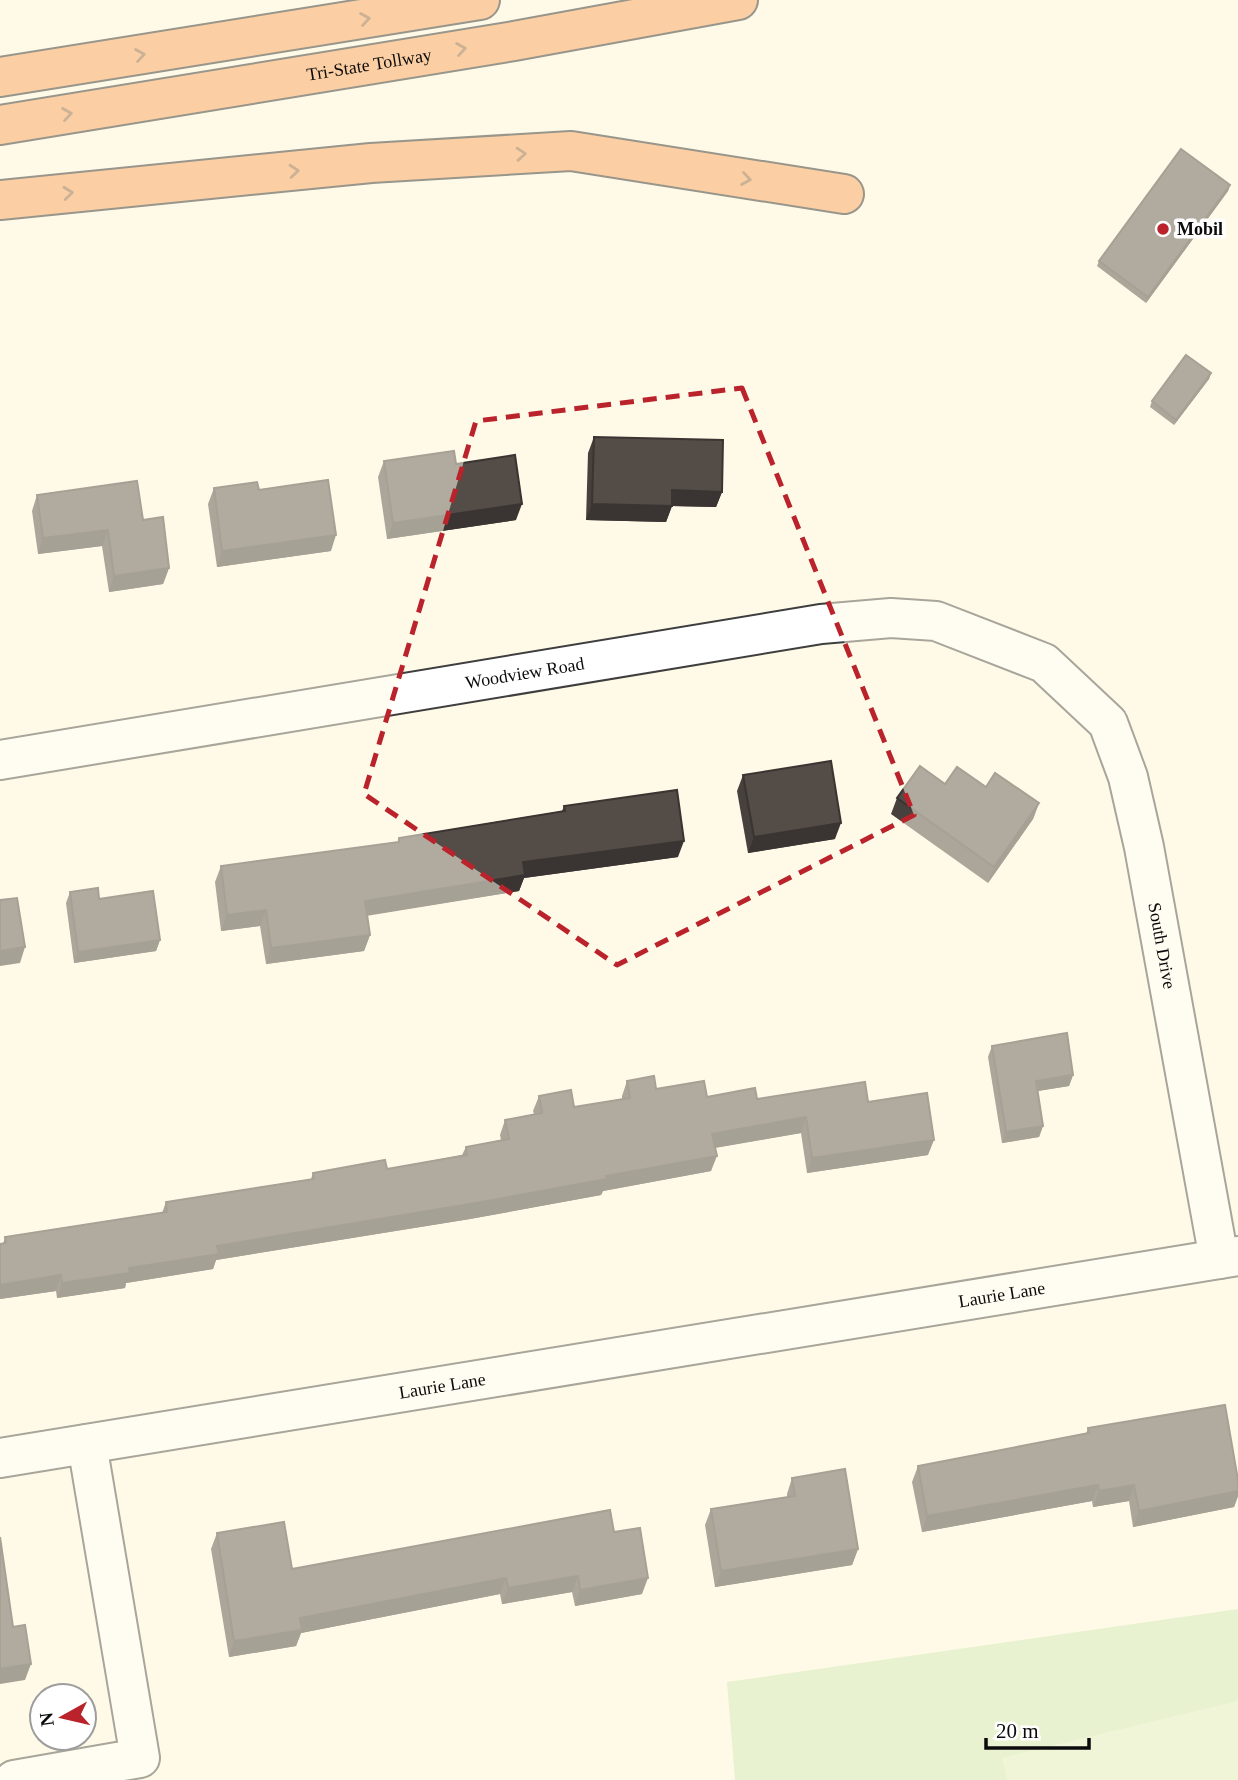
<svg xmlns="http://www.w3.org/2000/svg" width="1238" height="1780" font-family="'Times New Roman',serif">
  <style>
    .park { fill: #cfe8b3 }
    .pitch { fill: #e1efc5 }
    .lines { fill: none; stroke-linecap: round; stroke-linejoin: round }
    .minor-casing { stroke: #3e3e3e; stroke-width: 42 }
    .highway-casing { stroke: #1c1c1c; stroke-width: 42 }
    .minor { stroke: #fff; stroke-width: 38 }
    .highway { stroke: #f59b50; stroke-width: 38 }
    .wall { fill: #47413d }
    .shaded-wall { fill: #3a3532 }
    .building { fill: #534c47; stroke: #3a3532; stroke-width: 2 }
    .oneway { stroke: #8c5a31 }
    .marked { fill: none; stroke: #ba232b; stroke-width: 5; stroke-dasharray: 14 9; stroke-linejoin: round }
    .poi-dot { fill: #ba232b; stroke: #fff; stroke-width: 2.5 }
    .labels { text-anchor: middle; stroke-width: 7; stroke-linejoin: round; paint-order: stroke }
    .street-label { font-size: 18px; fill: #0b0b0b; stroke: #fff }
    .poi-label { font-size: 18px; font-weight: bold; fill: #0b0b0b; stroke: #fff; text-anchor: start }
  </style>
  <rect width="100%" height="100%" fill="#fffae8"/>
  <!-- park -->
  <path class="park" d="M1238,1609V1780H735L727,1682Z"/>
  <!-- pitch -->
  <path class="pitch" d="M1238,1701V1780H1007L1002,1758Z"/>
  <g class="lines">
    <!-- minor casing -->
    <g class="minor-casing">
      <g id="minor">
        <path id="s1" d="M0,760L821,624L891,618L936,621L1044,663L1108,723L1128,777L1144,847L1219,1259"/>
        <path id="s2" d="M0,1458L1238,1256"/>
        <path d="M14,1780L140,1758L87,1444"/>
      </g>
    </g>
    <!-- highway casing -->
    <g class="highway-casing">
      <g id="highway">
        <path d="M0,77L480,0"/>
        <path id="s3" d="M0,125L514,41L738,0"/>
        <path d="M0,200L371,163L571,151L844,194"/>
      </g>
    </g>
    <!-- minor -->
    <use href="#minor" class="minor"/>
    <!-- highway -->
    <use href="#highway" class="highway"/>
  </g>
  <!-- wall -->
  <g class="wall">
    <path d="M1230,185L1228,191L1146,303L1097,266L1099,261Z"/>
    <path d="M1211,373L1209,379L1174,425L1150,407L1152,401Z"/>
    <path d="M594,437L722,492L716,507L672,506L666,522L586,520L588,453Z"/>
    <path d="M384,461L456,464L516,520L387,539L378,477Z"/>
    <path d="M214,488L259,490L331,551L217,567L208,504Z"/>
    <path d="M37,495L143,520L169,568L163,584L109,592L102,546L38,554L32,511Z"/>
    <path d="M743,775L835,839L748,853L737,791Z"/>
    <path d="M945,784L986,787L1039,803L1033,819L988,883L891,814L897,798Z"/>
    <path d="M564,806L678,857L524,878L519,891L367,915L370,935L364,951L266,964L260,926L221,931L215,882L221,866L397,843L399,838L562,811Z"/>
    <path d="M70,892L99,899L160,940L156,951L74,963L66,903Z"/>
    <path d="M992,1046L1073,1075L1069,1086L1037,1091L1043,1126L1039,1137L1002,1143L988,1057Z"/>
    <path d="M627,1081L656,1089L707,1097L868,1102L928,1155L807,1173L801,1133L715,1148L711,1171L603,1191L601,1195L470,1219L216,1260L213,1269L126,1283L125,1288L57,1298L56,1291L0,1299V1244H3L5,1237L162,1213L166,1202L311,1179L313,1173L387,1169L462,1155L466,1147L501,1140L500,1135L505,1120L534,1114L533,1111L539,1096L574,1107L622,1099V1096Z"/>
    <path d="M1088,1428L1238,1480V1496L1234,1507L1133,1527L1129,1501L1093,1507L1092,1501L922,1532L912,1482L918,1466L1086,1434Z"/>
    <path d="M792,1478L858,1549L852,1565L715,1587L705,1525L711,1509L787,1497V1494Z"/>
    <path d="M614,1532L642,1594L575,1606L572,1592L502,1604L500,1594L301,1633L296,1646L229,1657L211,1549L217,1533L292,1569Z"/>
  </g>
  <!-- shaded-wall -->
  <g class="shaded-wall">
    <path d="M1230,185L1228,191L1146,303L1148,297Z"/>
    <path d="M1211,373L1209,379L1174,425L1176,420Z"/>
    <path d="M672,490L722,492L716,507L672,506L666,522L586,520L592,504Z"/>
    <path d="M522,504L516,520L387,539L393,523Z"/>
    <path d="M108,530L102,546L38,554L43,538Z"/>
    <path d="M336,535L331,551L217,567L222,551Z"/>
    <path d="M169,568L163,584L109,592L114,576Z"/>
    <path d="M1039,803L1033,819L988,883L994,867Z"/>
    <path d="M841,823L835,839L748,853L754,837Z"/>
    <path d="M684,841L678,857L524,878L519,891L360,917L365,901L523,862Z"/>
    <path d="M266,910L260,926L221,931L227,915Z"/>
    <path d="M370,935L364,951L266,964L271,948Z"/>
    <path d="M160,940L156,951L74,963L78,952Z"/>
    <path d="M25,947L20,963L0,966V951Z"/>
    <path d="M1073,1075L1069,1086L1032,1092L1036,1081Z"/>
    <path d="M806,1117L801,1133L707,1149L712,1134Z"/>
    <path d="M1043,1126L1039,1137L1002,1143L1006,1132Z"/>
    <path d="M934,1140L928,1155L807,1173L812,1158Z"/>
    <path d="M717,1156L711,1171L603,1191L601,1195L470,1219L216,1260L213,1269L126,1283L125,1288L57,1298L62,1283L129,1268L217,1246Z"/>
    <path d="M61,1275L56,1291L0,1299V1285Z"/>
    <path d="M1098,1485L1092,1501L922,1532L927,1516Z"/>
    <path d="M1134,1485L1129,1501L1093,1507L1099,1491Z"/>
    <path d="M1238,1491V1496L1234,1507L1133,1527L1139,1511Z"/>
    <path d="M858,1549L852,1565L715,1587L721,1571Z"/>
    <path d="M578,1576L572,1592L502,1604L508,1588Z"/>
    <path d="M506,1578L500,1594L301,1633L296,1646L229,1657L234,1641L300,1618Z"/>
    <path d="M648,1578L642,1594L575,1606L580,1590Z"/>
    <path d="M31,1664L25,1680L0,1684V1669Z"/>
  </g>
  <!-- building -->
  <g class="building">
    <path d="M1181,149L1230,185L1148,297L1099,261Z"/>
    <path d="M1186,355L1211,373L1176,420L1152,401Z"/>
    <path d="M594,437L723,440L722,492L672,490V506L592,504Z"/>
    <path d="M454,451L456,464L515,455L522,504L393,523L384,461Z"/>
    <path d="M328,480L336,535L222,551L214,488L257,482L259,490Z"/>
    <path d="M137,481L143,520L163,517L169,568L114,576L108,530L43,538L37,495Z"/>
    <path d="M831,761L841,823L754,837L743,775Z"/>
    <path d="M920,766L945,784L957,767L986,787L995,773L1039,803L994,867L897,798Z"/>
    <path d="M677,790L684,841L523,862L525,875L365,901L370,935L271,948L266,910L227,915L221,866L399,842V838L565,811L564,806Z"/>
    <path d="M98,888L99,899L153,891L160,940L78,952L70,892Z"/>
    <path d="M17,898L25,947L0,951V900Z"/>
    <path d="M1067,1033L1073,1075L1036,1081L1043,1126L1006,1132L992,1046Z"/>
    <path d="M654,1076L656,1089L704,1081L707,1097L755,1088L757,1099L865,1082L868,1102L927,1093L934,1140L812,1158L806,1117L712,1134L717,1156L606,1176L607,1179L476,1203L217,1246L219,1254L129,1268L130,1273L62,1283L61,1275L0,1285V1244L6,1243L5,1237L167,1212L166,1202L314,1179L313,1173L385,1160L387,1169L467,1155L466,1147L509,1139L505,1120L542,1113L539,1096L571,1090L574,1107L630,1098L627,1081Z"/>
    <path d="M1225,1405L1238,1480V1491L1139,1511L1134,1485L1099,1491L1098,1485L927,1516L918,1466L1089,1433L1088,1428Z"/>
    <path d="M845,1469L858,1549L721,1571L711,1509L795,1496L792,1478Z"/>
    <path d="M610,1510L614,1532L640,1528L648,1578L580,1590L578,1576L508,1588L506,1578L300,1618L302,1630L234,1641L217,1533L284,1522L292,1569Z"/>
    <path d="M0,1537L13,1627L25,1625L31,1664L0,1669Z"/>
  </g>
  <!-- one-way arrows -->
  <defs><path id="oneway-chevron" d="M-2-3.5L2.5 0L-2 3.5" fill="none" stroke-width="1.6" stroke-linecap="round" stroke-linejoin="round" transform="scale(1.75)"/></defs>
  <g class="oneway">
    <use href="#oneway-chevron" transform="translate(365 19) rotate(-9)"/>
    <use href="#oneway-chevron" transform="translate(461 49) rotate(-9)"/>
    <use href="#oneway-chevron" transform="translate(140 55) rotate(-9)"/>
    <use href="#oneway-chevron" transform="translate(67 114) rotate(-9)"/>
    <use href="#oneway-chevron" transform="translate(521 154) rotate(-4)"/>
    <use href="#oneway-chevron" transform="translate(294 171) rotate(-5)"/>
    <use href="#oneway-chevron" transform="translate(746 179) rotate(9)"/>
    <use href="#oneway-chevron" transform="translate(68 193) rotate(-6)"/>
  </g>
  <!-- marked area -->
  <path d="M0 0H1238V1780H0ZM742,388L914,815L617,965L364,794L476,421Z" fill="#fffae8" fill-opacity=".55" fill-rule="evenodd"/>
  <path class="marked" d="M742,388L914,815L617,965L364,794L476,421Z"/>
  <!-- markers -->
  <circle class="poi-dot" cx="1163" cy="229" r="7"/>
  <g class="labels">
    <!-- street labels -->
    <g class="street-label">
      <text dy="6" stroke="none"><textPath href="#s3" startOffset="374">Tri-State Tollway</textPath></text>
      <text dy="6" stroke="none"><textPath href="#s1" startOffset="532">Woodview Road</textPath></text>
      <text dy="6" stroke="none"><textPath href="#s1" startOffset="1381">South Drive</textPath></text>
      <text dy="6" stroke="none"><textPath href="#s2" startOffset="1015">Laurie Lane</textPath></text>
      <text dy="6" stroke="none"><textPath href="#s2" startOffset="448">Laurie Lane</textPath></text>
    </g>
    <!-- poi labels -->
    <g class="poi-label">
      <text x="1177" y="235">Mobil</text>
    </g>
  </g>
  <!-- north arrow -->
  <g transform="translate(63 1717) rotate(262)"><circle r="33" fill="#ffffff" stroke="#9d9d9d" stroke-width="2"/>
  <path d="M0-5L12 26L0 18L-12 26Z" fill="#ba232b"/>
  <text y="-10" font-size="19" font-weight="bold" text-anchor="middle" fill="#0b0b0b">N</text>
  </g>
  <!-- scale -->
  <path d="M986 1738v10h103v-10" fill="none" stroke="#0b0b0b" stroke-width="3.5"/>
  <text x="996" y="1738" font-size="21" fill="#0b0b0b" stroke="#ffffff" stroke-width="5" paint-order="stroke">20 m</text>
</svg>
